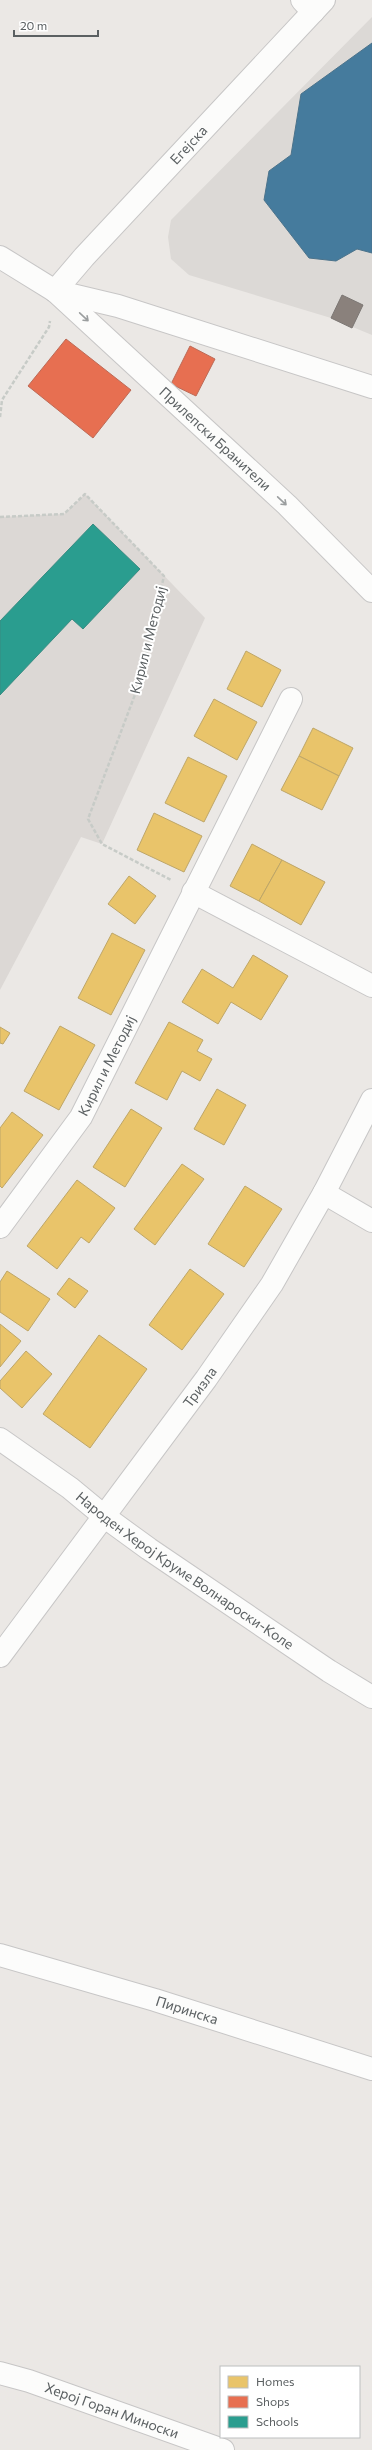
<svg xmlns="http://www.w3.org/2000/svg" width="372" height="2450" font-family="Commissioner,sans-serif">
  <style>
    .industrial { fill: #dcd9d6 }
    .education { fill: #dcd8d5 }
    .homes { fill: #e9c46a; stroke: #bea668 }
    .shops { fill: #e76f51; stroke: #bd6a56 }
    .schools { fill: #2a9d8f; stroke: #398b82 }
    .public { fill: #457b9d; stroke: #4c738b }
    .industry { fill: #8a817c; stroke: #7c7774 }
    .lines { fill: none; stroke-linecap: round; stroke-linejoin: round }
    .minor-casing { stroke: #c7c6c6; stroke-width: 24 }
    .tertiary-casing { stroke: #c7c6c6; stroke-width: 24 }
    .path { stroke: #c7cbc7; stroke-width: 2.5; stroke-dasharray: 4 2; stroke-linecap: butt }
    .minor { stroke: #fcfcfb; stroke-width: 22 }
    .tertiary { stroke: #fcfcfb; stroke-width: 22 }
    .oneway { stroke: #9b9e9f }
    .labels { text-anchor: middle; stroke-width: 4; stroke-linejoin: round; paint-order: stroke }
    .street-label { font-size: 14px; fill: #5b6062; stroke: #fff }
  </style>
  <rect width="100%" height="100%" fill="#ebe8e5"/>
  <!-- industrial -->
  <path class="industrial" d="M372,17V335L331,318L189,275L171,259L168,237L171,220Z"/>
  <!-- education -->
  <path class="education" d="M85,494L205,618L102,844L81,837L0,990V517L64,514Z"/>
  <!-- homes -->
  <g class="homes">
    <path d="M246,651L281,670L262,707L227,689Z"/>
    <path d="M214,699L257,722L237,760L194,736Z"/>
    <path d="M313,728L353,748L339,776L299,756Z"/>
    <path d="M299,756L339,776L322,810L281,790Z"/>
    <path d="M188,757L227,776L204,822L165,803Z"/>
    <path d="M154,813L202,836L184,872L137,850Z"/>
    <path d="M252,844L282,860L259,901L230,886Z"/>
    <path d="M282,860L325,882L301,925L259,901Z"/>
    <path d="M129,876L156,896L135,924L108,904Z"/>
    <path d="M112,933L145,950L111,1015L78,998Z"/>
    <path d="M253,955L288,976L261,1020L231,1002L218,1024L182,1002L202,969L233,988Z"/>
    <path d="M169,1022L203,1040L197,1051L212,1059L200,1081L182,1071L167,1100L135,1083Z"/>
    <path d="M60,1026L95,1045L59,1110L24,1091Z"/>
    <path d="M0,1027L10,1033L3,1044L0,1043Z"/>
    <path d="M217,1089L246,1105L224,1145L194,1129Z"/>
    <path d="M131,1109L162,1128L125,1187L93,1167Z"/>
    <path d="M12,1112L43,1135L2,1188L0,1186V1128Z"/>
    <path d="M182,1164L204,1179L155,1245L134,1229Z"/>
    <path d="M77,1180L115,1208L89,1243L81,1237L57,1269L27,1246Z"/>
    <path d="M245,1186L282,1209L244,1267L208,1244Z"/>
    <path d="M190,1269L224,1294L182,1350L149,1325Z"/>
    <path d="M7,1271L50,1299L28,1331L0,1312V1282Z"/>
    <path d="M69,1278L88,1291L75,1308L57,1294Z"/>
    <path d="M0,1324L21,1341L0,1367Z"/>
    <path d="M99,1335L147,1369L90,1448L43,1414Z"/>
    <path d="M26,1351L52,1374L22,1408L0,1388V1381Z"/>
  </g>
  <!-- shops -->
  <g class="shops">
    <path d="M66,339L131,390L93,438L28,386Z"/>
    <path d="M190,346L215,359L196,396L171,384Z"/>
  </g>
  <!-- schools -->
  <path class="schools" d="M93,524L140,569L83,629L72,619L0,695V621Z"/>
  <!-- public -->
  <path class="public" d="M372,43V253L357,249L336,261L309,258L264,200L269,171L291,155L301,94Z"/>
  <!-- industry -->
  <path class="industry" d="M342,295L363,305L352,328L331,318Z"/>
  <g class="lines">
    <!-- minor casing -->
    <g class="minor-casing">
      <g id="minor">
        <path d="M302,0L313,12"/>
        <path id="s1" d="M55,291L287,505L372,591"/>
        <path d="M193,892L372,986"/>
        <path d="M324,1193L372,1221"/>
        <path id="s2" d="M0,1227L81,1117L291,699"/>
        <path id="s3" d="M0,1439L70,1488L105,1517L149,1549L329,1671L372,1697"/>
        <path id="s4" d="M0,1955L155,2000L372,2069"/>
        <path id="s5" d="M0,2373L29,2381L223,2450"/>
      </g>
    </g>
    <!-- tertiary casing -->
    <g class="tertiary-casing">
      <g id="tertiary">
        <path d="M0,257L55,291L118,306L372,387"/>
        <path id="s6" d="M55,291L84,257L324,0"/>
        <path id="s7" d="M0,1656L206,1379L272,1284L324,1193L372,1100"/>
      </g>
    </g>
    <!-- path -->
    <g class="path">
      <path d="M0,417L2,400L49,327L50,321"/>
      <path d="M0,517L64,514L85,494L164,576L139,684L88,819L102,844L171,880"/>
    </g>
    <!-- minor -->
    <use href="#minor" class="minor"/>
    <!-- tertiary -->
    <use href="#tertiary" class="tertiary"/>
  </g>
  <!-- one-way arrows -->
  <defs><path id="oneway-shaft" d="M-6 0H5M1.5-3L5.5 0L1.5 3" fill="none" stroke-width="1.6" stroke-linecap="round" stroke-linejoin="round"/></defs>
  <g class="oneway">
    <use href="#oneway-shaft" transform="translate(84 317) rotate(43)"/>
    <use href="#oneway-shaft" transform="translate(282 501) rotate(43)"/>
  </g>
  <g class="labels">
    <!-- street labels -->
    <g class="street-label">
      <text dy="5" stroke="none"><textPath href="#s6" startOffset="198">Егејска</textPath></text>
      <text dy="5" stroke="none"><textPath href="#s1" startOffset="218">Прилепски Бранители</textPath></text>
      <text transform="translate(148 640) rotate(-76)" y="5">Кирил и Методиј</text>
      <text dy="5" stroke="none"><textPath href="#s2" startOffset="194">Кирил и Методиј</textPath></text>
      <text dy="5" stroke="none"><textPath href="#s7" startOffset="335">Тризла</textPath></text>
      <text dy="5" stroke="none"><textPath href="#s3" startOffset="227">Народен Херој Круме Волнароски-Коле</textPath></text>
      <text dy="5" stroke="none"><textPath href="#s4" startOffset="195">Пиринска</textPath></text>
      <text dy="5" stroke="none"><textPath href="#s5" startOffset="118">Херој Горан Миноски</textPath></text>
    </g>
  </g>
  <!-- legend -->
  <rect x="220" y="2366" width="140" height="72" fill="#ffffff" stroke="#bdbfc0"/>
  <rect x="228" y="2376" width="20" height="12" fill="#e9c46a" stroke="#bdbfc0"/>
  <text x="256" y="2386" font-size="12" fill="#5b6062">Homes</text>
  <rect x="228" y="2396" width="20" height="12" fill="#e76f51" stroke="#bdbfc0"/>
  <text x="256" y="2406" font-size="12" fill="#5b6062">Shops</text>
  <rect x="228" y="2416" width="20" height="12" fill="#2a9d8f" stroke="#bdbfc0"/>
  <text x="256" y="2426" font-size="12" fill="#5b6062">Schools</text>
  <!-- scale -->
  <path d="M14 30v6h84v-6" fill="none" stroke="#5b6062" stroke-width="2"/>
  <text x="20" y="30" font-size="12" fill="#5b6062" stroke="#ffffff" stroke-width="3" paint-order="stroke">20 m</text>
</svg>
